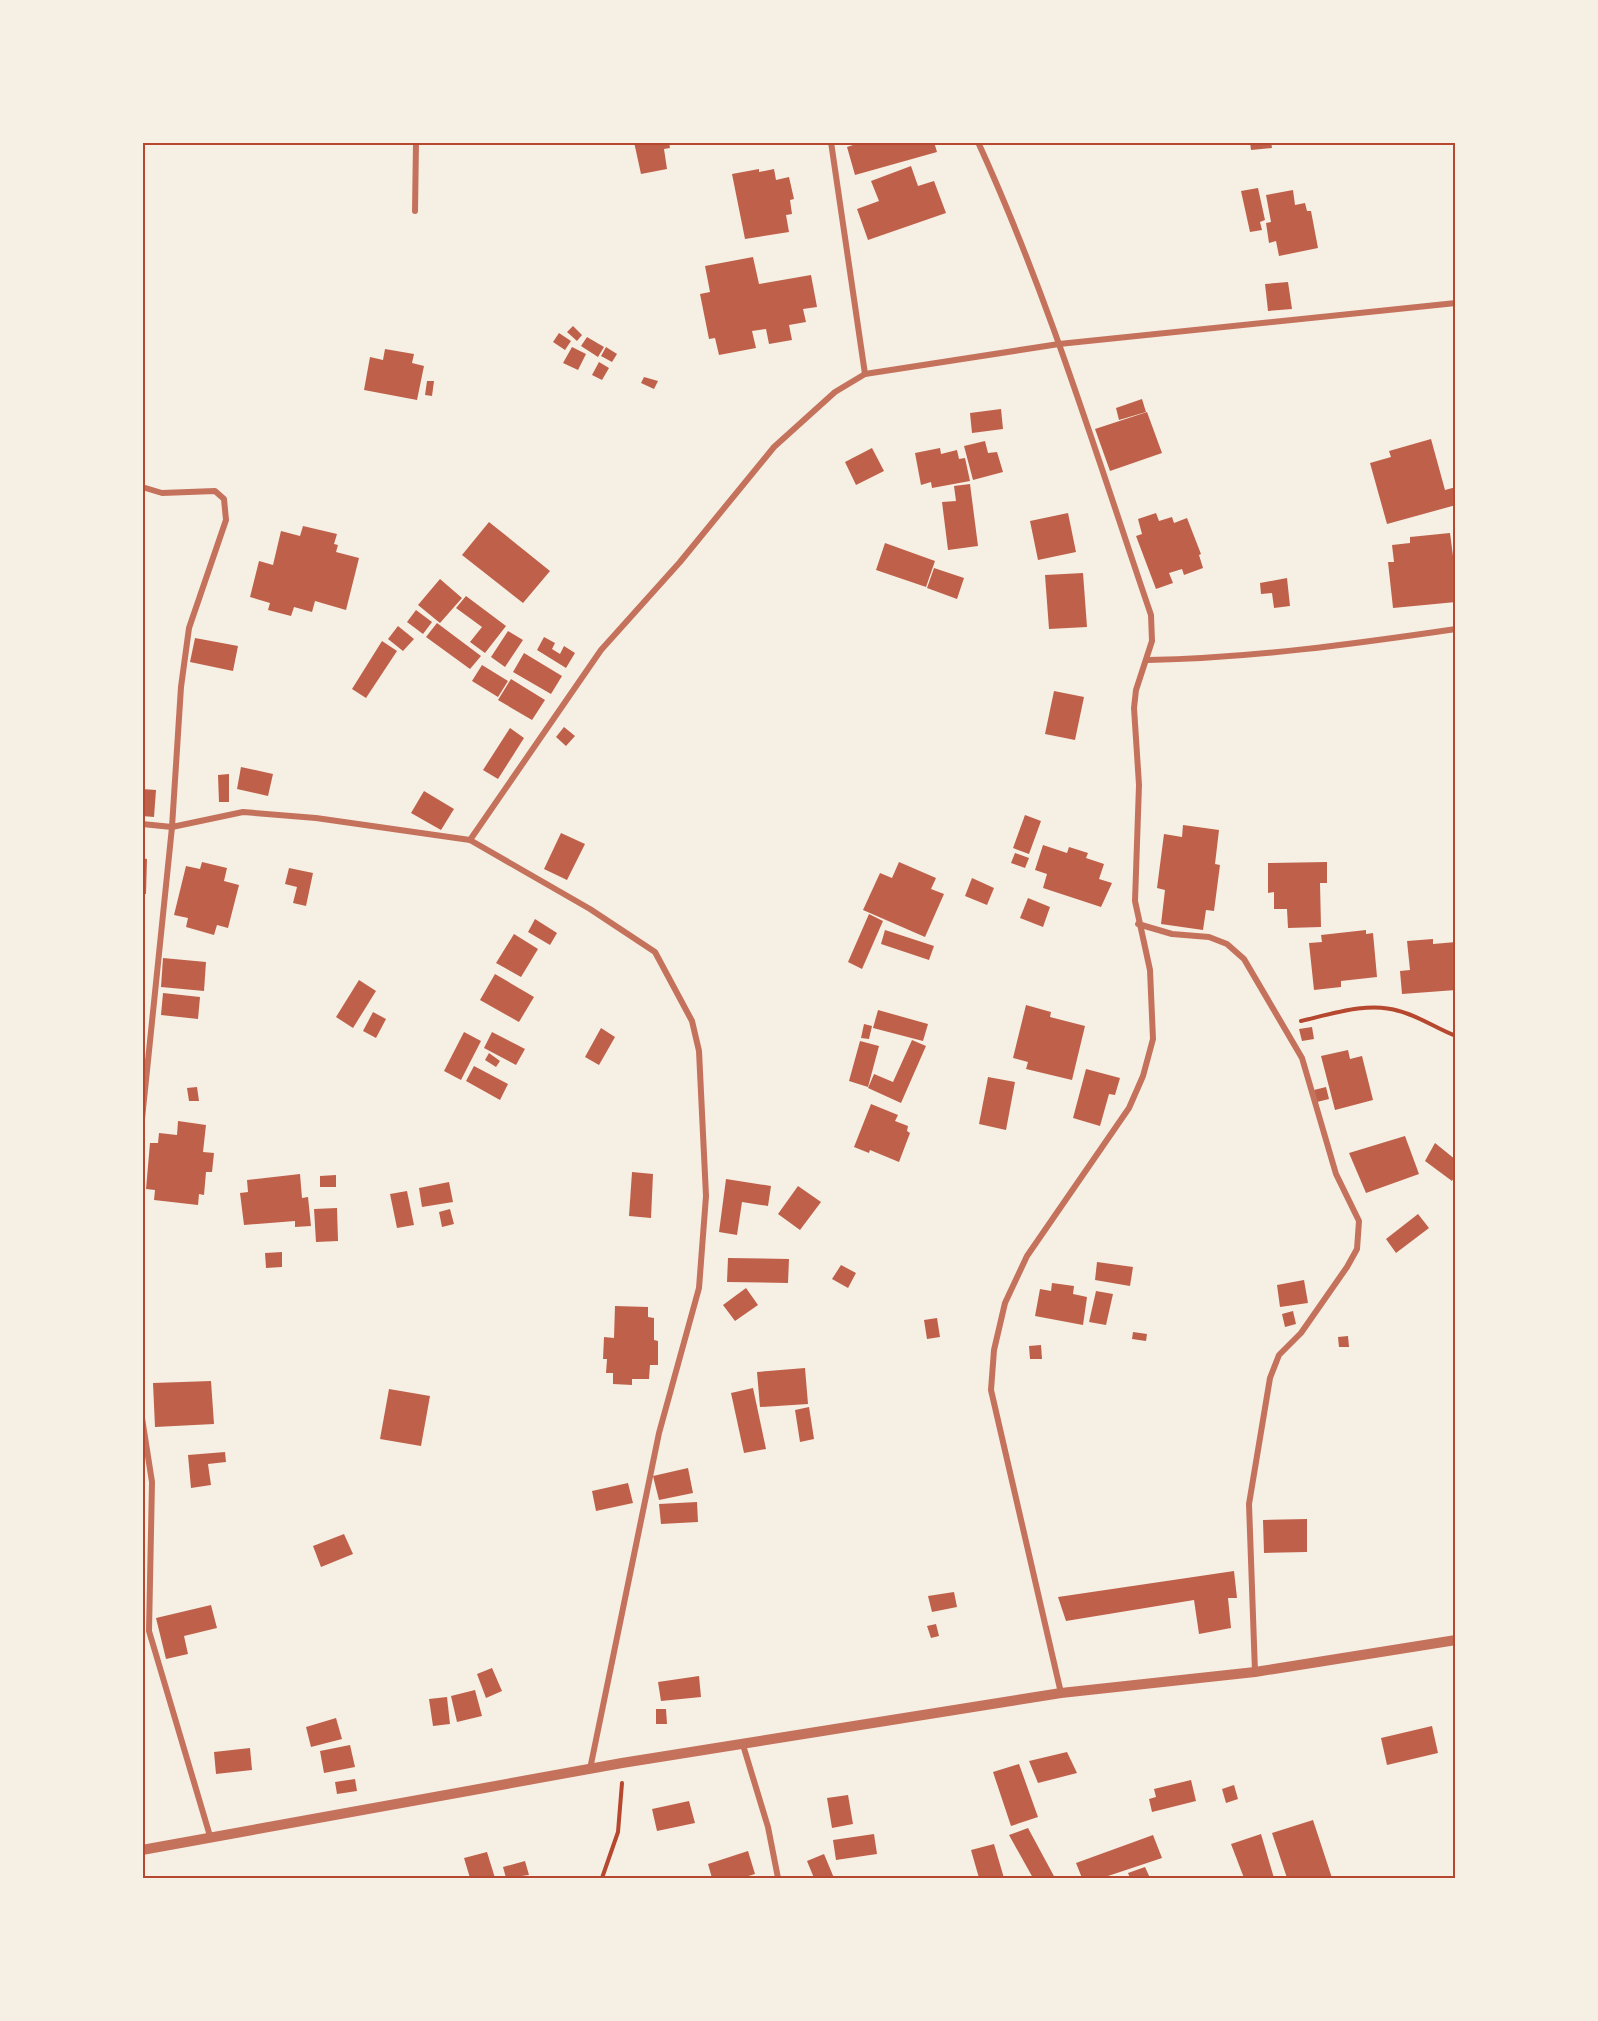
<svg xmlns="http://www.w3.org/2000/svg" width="1598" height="2021" font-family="Signika,sans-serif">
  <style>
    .building { fill: #bf614a }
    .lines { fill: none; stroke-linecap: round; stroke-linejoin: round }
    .path { stroke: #b5482f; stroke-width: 4 }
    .minor { stroke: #c5725c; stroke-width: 6 }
    .tertiary { stroke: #c5725c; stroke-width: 10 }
    .neatline { fill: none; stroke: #b5482f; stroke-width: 2 }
  </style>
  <rect width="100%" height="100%" fill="#f6efe4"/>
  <!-- building -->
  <g class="building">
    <path d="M634,142H669L670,148L664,149L667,169L641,174Z"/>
    <path d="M853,142H934L937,152L855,175L847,147L853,145Z"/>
    <path d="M1250,142H1271L1272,148L1251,150Z"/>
    <path d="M911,166L918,186L934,181L946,213L868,240L857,209L879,201L871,181Z"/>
    <path d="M759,169V172L774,169L776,180L789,177L794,199L790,200L792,214L786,215L789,232L745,239L732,174Z"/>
    <path d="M1258,188L1265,220L1260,222L1262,230L1250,232L1241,191Z"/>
    <path d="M1293,190L1295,205L1305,203L1307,211H1311L1318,248L1279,256L1276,241L1269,243L1266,223L1271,222L1266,195Z"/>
    <path d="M753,257L759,284L811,275L817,307L803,309L806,322L789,325L792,340L769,344L766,329L752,331L756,348L719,355L715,338L709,339L700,294L710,292L705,266Z"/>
    <path d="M1288,282L1292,309L1268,311L1265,284Z"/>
    <path d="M573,326L582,335L577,341L567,332Z"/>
    <path d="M559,333L571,341L565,350L553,342Z"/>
    <path d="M587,337L604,347L598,357L581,346Z"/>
    <path d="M572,347L586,354L578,370L563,363Z"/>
    <path d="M606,347L617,354L612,362L601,356Z"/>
    <path d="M385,349L414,354L412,363L424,366L417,400L364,390L370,357L383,360Z"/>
    <path d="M599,362L609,368L602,380L592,375Z"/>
    <path d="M644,377L658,381L654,389L641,383Z"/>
    <path d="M427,381H434L432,396L425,395Z"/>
    <path d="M1142,399L1146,412L1119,420L1116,408Z"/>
    <path d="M1001,409L1003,429L972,433L970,413Z"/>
    <path d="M1147,412L1162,453L1110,471L1095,429Z"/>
    <path d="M1431,439L1445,490L1456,487V505L1387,524L1370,463L1391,457L1389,451Z"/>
    <path d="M985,441L988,453L997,452L1003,472L973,480L964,446Z"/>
    <path d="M872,448L884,471L856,485L845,462Z"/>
    <path d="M940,448L941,454L957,450L959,459L965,458L970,481L932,488L931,482L921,485L915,453Z"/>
    <path d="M970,484L978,546L948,550L942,502L956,501L954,486Z"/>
    <path d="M1068,513L1076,552L1038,560L1030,521Z"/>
    <path d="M1156,513L1159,521L1172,517L1174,523L1187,518L1201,554L1199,555L1203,568L1184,575L1182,569L1169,573L1173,583L1156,589L1136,536L1142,534L1138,519Z"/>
    <path d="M489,522L550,571L523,603L462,555Z"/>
    <path d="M303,526L337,534L334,544L338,545L336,552L359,558L346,610L315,601L312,612L294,607L291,616L268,610L270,603L250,597L259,561L273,565L281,531L300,536Z"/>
    <path d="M1450,533L1453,556H1456V602L1393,608L1388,562H1394L1392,545L1410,543V537Z"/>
    <path d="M885,543L935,561L926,587L876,570Z"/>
    <path d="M934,568L964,578L957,599L927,588Z"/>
    <path d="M1083,573L1087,627L1049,629L1045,575Z"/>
    <path d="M1287,578L1290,606L1274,608L1272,593L1261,594L1260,583Z"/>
    <path d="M440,579L462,598L440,623L418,605Z"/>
    <path d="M466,596L506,626L485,653L470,642L482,627L456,608Z"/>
    <path d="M416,610L432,622L423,634L407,622Z"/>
    <path d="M437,623L481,656L470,669L426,637Z"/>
    <path d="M398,626L414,639L403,651L388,639Z"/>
    <path d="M508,631L523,640L505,667L491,657Z"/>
    <path d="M544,637L555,643L552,649L560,654L564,646L575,653L566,668L537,650Z"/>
    <path d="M195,638L238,646L233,671L190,662Z"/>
    <path d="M382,641L397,651L366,698L352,689Z"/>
    <path d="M524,653L562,676L551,694L513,672Z"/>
    <path d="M482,665L508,681L498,697L472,681Z"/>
    <path d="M511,679L545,700L532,720L498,700Z"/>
    <path d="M1054,691L1084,697L1075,740L1045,734Z"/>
    <path d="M564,727L575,736L566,746L556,737Z"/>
    <path d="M510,728L524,738L498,779L483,770Z"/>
    <path d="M241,767L273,774L268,796L237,789Z"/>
    <path d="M229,774V802H219L218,775Z"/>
    <path d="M142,789L156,790L154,817L142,816Z"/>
    <path d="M424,791L454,809L441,830L411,813Z"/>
    <path d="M1025,815L1041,821L1029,854L1013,848Z"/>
    <path d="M1183,825L1219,830L1215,864L1220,865L1214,911L1206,910L1203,930L1161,924L1165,890L1157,888L1164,834L1182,837Z"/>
    <path d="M561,833L585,844L567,880L544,869Z"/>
    <path d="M1043,845L1067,853L1069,847L1088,853L1086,858L1104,864L1099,879L1112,883L1101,907L1043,888L1047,874L1035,870Z"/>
    <path d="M1015,853L1029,858L1025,868L1011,863Z"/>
    <path d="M142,858L147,859L146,894H142Z"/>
    <path d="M202,862L227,868L224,881L239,885L228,928L217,925L214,935L186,927L188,918L174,915L186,866L200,869Z"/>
    <path d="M899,862L936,878L931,889L944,894L925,937L863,910L880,873L892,878Z"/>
    <path d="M1327,862V883H1320L1321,927L1288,928L1287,909H1274V892L1268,893V863Z"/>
    <path d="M289,868L313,873L306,906L293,903L297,887L285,884Z"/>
    <path d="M972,878L994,888L987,905L965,896Z"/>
    <path d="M1028,898L1050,907L1043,927L1020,918Z"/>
    <path d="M869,914L883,921L862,969L848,962Z"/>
    <path d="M535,919L557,933L550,945L528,932Z"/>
    <path d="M885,930L934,946L929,960L881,944Z"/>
    <path d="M1366,930V934L1373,933L1377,977L1341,981V987L1314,990L1309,943L1322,942L1321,935Z"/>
    <path d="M514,934L538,949L521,977L496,963Z"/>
    <path d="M1433,939V944L1456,942V990L1402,994L1400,971L1410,970L1407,941Z"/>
    <path d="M163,958L206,962L204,991L161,987Z"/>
    <path d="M495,974L534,997L519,1022L480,1000Z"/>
    <path d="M359,980L376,991L353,1028L336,1017Z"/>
    <path d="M163,993L200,997L198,1019L161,1015Z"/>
    <path d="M1026,1005L1051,1012L1050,1017L1085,1026L1072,1080L1026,1069L1028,1062L1013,1058Z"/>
    <path d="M878,1010L928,1024L923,1041L873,1028Z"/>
    <path d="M373,1012L386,1019L376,1038L363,1031Z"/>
    <path d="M864,1024L872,1026L869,1039L861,1038Z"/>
    <path d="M1312,1027L1314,1039L1302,1041L1299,1029Z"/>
    <path d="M601,1028L615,1037L599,1065L585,1057Z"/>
    <path d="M464,1032L481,1041L461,1080L444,1071Z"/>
    <path d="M492,1032L525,1049L516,1065L484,1048Z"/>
    <path d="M912,1040L926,1046L901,1103L868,1088L874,1074L893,1082Z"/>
    <path d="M860,1041L879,1046L868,1087L849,1081Z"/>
    <path d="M1348,1050L1350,1059L1362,1056L1373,1100L1335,1110L1321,1056Z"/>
    <path d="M489,1053L500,1061L496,1067L485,1060Z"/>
    <path d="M474,1066L508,1084L500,1100L466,1081Z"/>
    <path d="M1086,1069L1120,1078L1115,1095L1109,1094L1100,1126L1073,1118Z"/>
    <path d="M988,1077L1015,1082L1006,1130L979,1124Z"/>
    <path d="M197,1087L199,1101H189L187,1088Z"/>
    <path d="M1326,1087L1329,1099L1317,1102L1314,1090Z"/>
    <path d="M871,1104L898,1115L895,1121L908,1126L907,1131L910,1133L899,1162L870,1150L869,1153L854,1147Z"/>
    <path d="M178,1121L206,1125L203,1152L214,1153L212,1172H206L204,1195L199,1194L198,1205L154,1200L155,1190L146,1189L150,1143H158L159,1133L177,1135Z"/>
    <path d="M1405,1136L1419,1174L1366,1193L1349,1153Z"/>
    <path d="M1435,1143L1456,1160V1174L1452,1181L1425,1161Z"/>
    <path d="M632,1172L653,1174L651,1218L629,1216Z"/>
    <path d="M300,1174L302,1198L308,1197L311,1226L295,1227V1221L244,1225L240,1193L248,1192L247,1180Z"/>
    <path d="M336,1175V1187H320V1176Z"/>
    <path d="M726,1179L771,1186L768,1206L742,1202L737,1235L719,1232Z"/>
    <path d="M449,1182L453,1202L422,1207L419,1188Z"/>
    <path d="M798,1186L821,1202L800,1230L778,1214Z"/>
    <path d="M407,1191L414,1225L397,1228L390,1194Z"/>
    <path d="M337,1208L338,1241L316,1242L314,1209Z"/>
    <path d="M450,1209L454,1224L442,1227L439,1212Z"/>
    <path d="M1418,1214L1429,1228L1396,1253L1386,1239Z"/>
    <path d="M282,1252V1267L266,1268L265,1253Z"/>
    <path d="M728,1258L789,1259L788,1283L727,1282Z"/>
    <path d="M1097,1262L1133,1267L1130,1286L1095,1280Z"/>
    <path d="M841,1265L856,1273L848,1288L832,1279Z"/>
    <path d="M1304,1280L1308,1303L1280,1307L1277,1285Z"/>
    <path d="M1052,1283L1074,1286L1073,1294L1087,1297L1083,1325L1035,1316L1040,1289L1051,1291Z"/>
    <path d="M746,1288L758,1305L735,1321L723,1305Z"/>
    <path d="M1096,1291L1113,1294L1106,1325L1089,1322Z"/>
    <path d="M615,1306L648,1307V1317L654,1318V1340L658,1341V1365H650L649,1379H632V1385L613,1384V1373H606L607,1359H603L604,1337L614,1338Z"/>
    <path d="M1293,1311L1296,1324L1285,1327L1282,1314Z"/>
    <path d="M937,1318L940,1337L927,1339L924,1320Z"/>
    <path d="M1133,1332L1147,1334L1146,1341L1132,1339Z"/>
    <path d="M1348,1336L1349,1347H1339L1338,1337Z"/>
    <path d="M1041,1345L1042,1359H1030L1029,1346Z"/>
    <path d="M805,1368L808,1404L760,1407L757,1372Z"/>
    <path d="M211,1381L214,1424L155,1427L153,1383Z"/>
    <path d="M753,1388L766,1449L744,1453L731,1393Z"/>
    <path d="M389,1389L430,1396L421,1446L380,1439Z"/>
    <path d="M809,1407L814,1439L800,1442L795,1410Z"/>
    <path d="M225,1452L226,1462L208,1464L211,1485L191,1488L188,1455Z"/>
    <path d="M688,1468L693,1493L659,1500L653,1476Z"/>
    <path d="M628,1483L633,1503L596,1511L592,1491Z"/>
    <path d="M697,1502L698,1522L661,1524L659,1504Z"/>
    <path d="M1307,1519V1552L1264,1553L1263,1520Z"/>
    <path d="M344,1534L353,1554L321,1567L313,1546Z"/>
    <path d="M1234,1571L1237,1598H1228L1231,1628L1199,1634L1194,1600L1066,1621L1058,1597Z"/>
    <path d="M954,1592L957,1607L932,1612L928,1596Z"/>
    <path d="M211,1605L217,1628L184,1636L188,1654L166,1659L156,1618Z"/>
    <path d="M936,1624L939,1636L931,1638L927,1626Z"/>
    <path d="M492,1668L502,1691L486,1698L477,1674Z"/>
    <path d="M699,1676L701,1697L661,1701L658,1682Z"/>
    <path d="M475,1690L482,1716L457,1722L451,1696Z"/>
    <path d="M447,1697L450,1724L433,1726L429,1699Z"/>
    <path d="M656,1709H666L667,1724H656Z"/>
    <path d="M336,1718L342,1739L311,1747L306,1727Z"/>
    <path d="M1432,1726L1438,1753L1387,1765L1381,1738Z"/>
    <path d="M350,1745L355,1767L324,1773L320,1751Z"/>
    <path d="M250,1748L252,1770L216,1774L214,1752Z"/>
    <path d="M1067,1752L1077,1773L1038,1783L1029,1761Z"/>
    <path d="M1019,1764L1038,1817L1011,1826L993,1772Z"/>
    <path d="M355,1779L357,1791L337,1794L335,1782Z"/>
    <path d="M1191,1780L1196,1801L1152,1812L1149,1799L1156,1797L1154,1789Z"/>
    <path d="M1234,1785L1238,1799L1226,1803L1222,1789Z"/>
    <path d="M848,1795L853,1824L832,1828L827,1798Z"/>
    <path d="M689,1801L695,1823L657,1831L652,1809Z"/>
    <path d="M1313,1820L1332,1878H1287L1272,1833Z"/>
    <path d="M1028,1828L1055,1878H1033L1009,1835Z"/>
    <path d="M874,1834L877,1854L836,1860L833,1840Z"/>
    <path d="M1261,1834L1274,1878H1244L1231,1844Z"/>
    <path d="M1153,1835L1162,1858L1102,1878H1082L1076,1863Z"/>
    <path d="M994,1844L1004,1878H979L971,1850Z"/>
    <path d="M748,1851L755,1874L742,1878H712L708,1864Z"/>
    <path d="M487,1852L495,1878H470L464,1858Z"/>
    <path d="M824,1854L834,1878H814L807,1861Z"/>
    <path d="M525,1861L529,1875L506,1878L503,1867Z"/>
    <path d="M1145,1867L1150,1878H1130L1128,1873Z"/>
  </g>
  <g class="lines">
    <!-- path -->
    <g class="path">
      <path d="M1301,1021C1331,1014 1369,1001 1399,1011C1419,1016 1437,1029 1456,1036"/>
      <path d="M602,1878L618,1832L622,1783"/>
    </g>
    <!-- minor -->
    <g class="minor">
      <path d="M831,142L865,374"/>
      <path d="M978,142C1048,295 1097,457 1151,615L1152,641L1136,690L1134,708L1139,785L1135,901L1150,970L1153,1039L1143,1076L1129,1108L1027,1256L1005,1303L994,1350L991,1390L1061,1693"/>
      <path d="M415,211L416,142"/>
      <path d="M142,487L162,493L215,491L224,499L226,520L189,628L181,687L172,827L142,1119"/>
      <path d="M1148,660C1251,658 1354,644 1456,629"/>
      <path d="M142,824L172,827L243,812L316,818L470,840L590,909L655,952L692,1021L699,1051L706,1196L699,1288L659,1433L590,1769"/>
      <path d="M470,840L601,650L680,562L774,447L835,392L865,374L1059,344L1456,303"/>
      <path d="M1138,924L1172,934L1209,937L1227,944L1244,959L1302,1058L1336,1174L1359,1221L1357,1249L1347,1267L1301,1333L1279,1355L1270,1378L1249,1504L1255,1672"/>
      <path d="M142,1418L152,1482L149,1631L210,1836"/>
      <path d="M743,1745L768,1827L778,1878"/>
    </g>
    <!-- tertiary -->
    <path class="tertiary" d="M142,1850L622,1763L1061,1693L1255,1672L1456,1640"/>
  </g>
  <!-- border -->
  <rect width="1598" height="2021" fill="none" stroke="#f6efe4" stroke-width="288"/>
  <rect x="144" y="144" width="1310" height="1733" class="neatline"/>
</svg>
